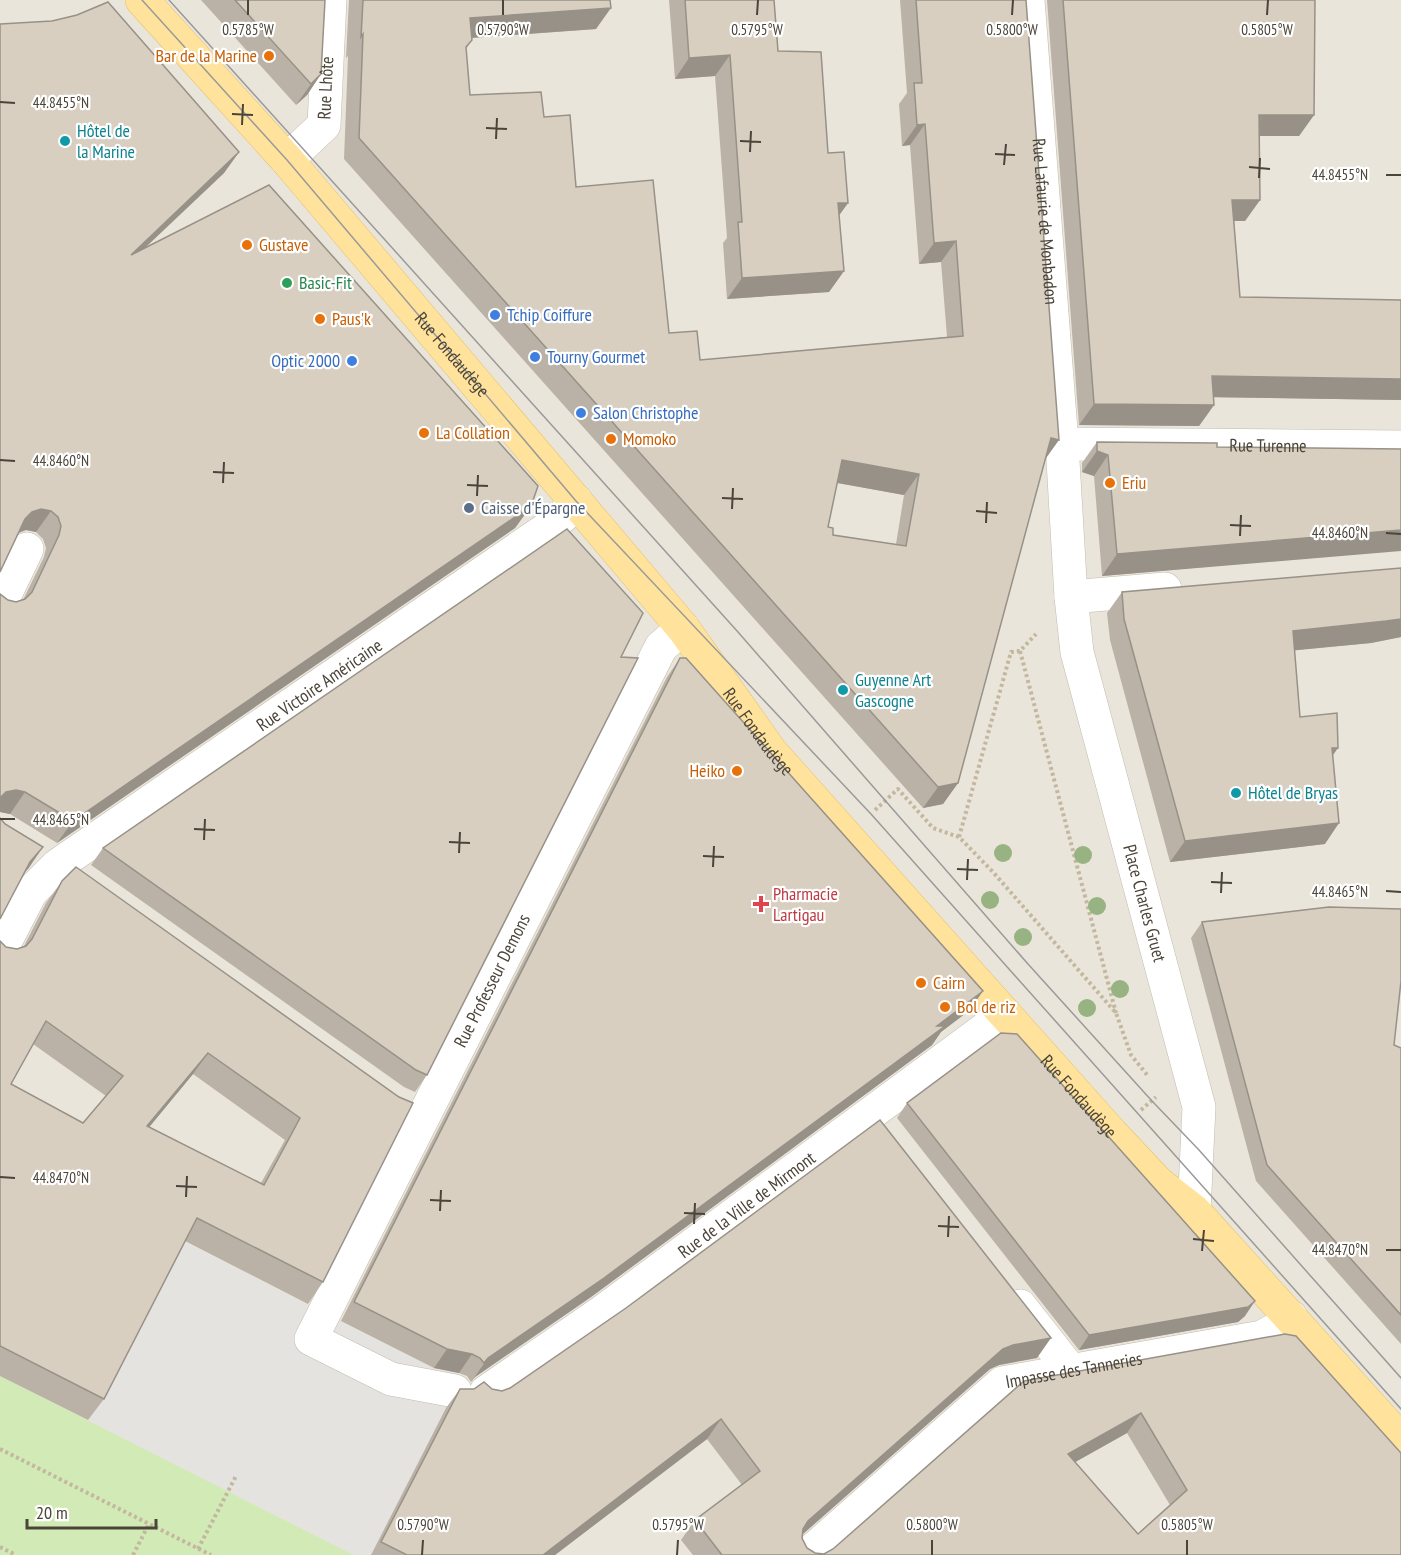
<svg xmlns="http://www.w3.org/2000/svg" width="1401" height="1555" font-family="'PT Sans Narrow',sans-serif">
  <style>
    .residential { fill: #eae5da }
    .green { fill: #d2eab5 }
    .parking { fill: #e5e3e0 }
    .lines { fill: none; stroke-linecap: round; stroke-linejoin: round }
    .minor-casing { stroke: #c2bbae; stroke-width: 34 }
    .major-casing { stroke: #e6c16a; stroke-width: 34 }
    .path { stroke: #c4b79f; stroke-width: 4; stroke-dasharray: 3 3; stroke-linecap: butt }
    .minor { stroke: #fff; stroke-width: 33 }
    .major { stroke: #ffe39c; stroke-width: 33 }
    .tram { stroke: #9a9a9a; stroke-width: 1.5 }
    .tree { fill: #97b381 }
    .wall { fill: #bab2a6; fill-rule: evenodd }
    .shaded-wall { fill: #979187 }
    .building { fill: #d8cfc1; stroke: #979187; stroke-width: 1.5; fill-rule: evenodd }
    .ticks { fill: none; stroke: #4b4439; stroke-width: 2 }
    .food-dot { fill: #e8710a; stroke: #fff; stroke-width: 2 }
    .culture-dot { fill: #0f9aa8; stroke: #fff; stroke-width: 2 }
    .leisure-dot { fill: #2e9e5b; stroke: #fff; stroke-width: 2 }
    .shop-dot { fill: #3f7fe0; stroke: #fff; stroke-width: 2 }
    .service-dot { fill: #5c6f8a; stroke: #fff; stroke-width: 2 }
    .health-dot { fill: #e0444e; stroke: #fff; stroke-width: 2 }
    .labels { text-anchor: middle; stroke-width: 4.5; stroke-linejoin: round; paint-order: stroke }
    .food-label { font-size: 18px; fill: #c56008; stroke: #fff; text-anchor: start }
    .street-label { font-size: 18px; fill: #4b4439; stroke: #fff }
    .culture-label { font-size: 18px; fill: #0d838f; stroke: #fff; text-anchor: start }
    .leisure-label { font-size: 18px; fill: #27864d; stroke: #fff; text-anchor: start }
    .shop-label { font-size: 18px; fill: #366cbe; stroke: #fff; text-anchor: start }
    .service-label { font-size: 18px; fill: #4e5e75; stroke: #fff; text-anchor: start }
    .health-label { font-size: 18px; fill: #be3a42; stroke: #fff; text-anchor: start }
    .ticks-label { font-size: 15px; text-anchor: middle; fill: #4b4439; stroke: #fff; stroke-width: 4.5; stroke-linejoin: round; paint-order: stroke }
  </style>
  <rect width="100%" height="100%" fill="#f6f3ec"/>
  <!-- residential -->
  <rect class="residential" x="0" y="0" width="1401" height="1555"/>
  <!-- green -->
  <path class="green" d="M0,1376L354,1555H0Z"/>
  <!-- parking -->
  <path class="parking" d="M181,1240L459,1381L371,1555H354L88,1420Z"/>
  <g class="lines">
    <!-- minor casing -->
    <g class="minor-casing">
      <g id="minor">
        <path id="s1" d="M1028,0L1062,444L1071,597L1077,652L1199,1107L1194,1211"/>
        <path id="s2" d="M287,160L324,125L330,0"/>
        <path id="s3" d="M1062,444L1401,447"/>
        <path d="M1071,597L1165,589"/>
        <path d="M0,605L27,549"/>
        <path id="s4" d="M0,952L31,892L58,865L551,526L564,515L576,501"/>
        <path d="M1020,1306L1071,1371"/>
        <path id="s5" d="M455,1391L391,1379L311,1339L661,647L683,628"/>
        <path id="s6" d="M486,1392L602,1312L985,1029L1003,1012"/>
        <path id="s7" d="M807,1555L1002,1383L1262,1337L1280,1327L1291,1317"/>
      </g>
    </g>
    <!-- major casing -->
    <g class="major-casing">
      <g id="major">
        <path id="s8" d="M142,0L287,160L683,628L771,752L1112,1134L1158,1183L1194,1211L1401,1440"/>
      </g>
    </g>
    <!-- path -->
    <g class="path">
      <path d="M1020,651L1116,1013"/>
      <path d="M875,810L898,789L933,828L959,837L993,872L1116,1013L1131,1055L1148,1076"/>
      <path d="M959,837L1011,652L1020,651L1036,634"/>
      <path d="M1141,1110L1156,1097"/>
      <path d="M0,1449L211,1555"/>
      <path d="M0,1547L16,1555"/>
      <path d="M198,1549L236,1476"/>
      <path d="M133,1555L149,1524"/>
    </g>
    <!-- minor -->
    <use href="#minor" class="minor"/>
    <!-- major -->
    <use href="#major" class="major"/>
    <!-- tram -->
    <g class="tram">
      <path id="s9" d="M142,0L287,160L576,501L871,814L1401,1409"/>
      <path d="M169,0L738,632L1028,964L1152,1101L1199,1150L1401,1378"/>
    </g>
  </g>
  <!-- trees -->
  <g class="tree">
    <circle cx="1003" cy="853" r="9"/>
    <circle cx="1083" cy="855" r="9"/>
    <circle cx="990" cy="900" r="9"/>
    <circle cx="1097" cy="906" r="9"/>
    <circle cx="1023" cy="937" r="9"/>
    <circle cx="1120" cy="989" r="9"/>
    <circle cx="1087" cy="1008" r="9"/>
  </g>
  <!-- wall -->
  <g class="wall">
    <path d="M201,0H325L321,74L307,95L296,105Z"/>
    <path d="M349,0H610L596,29L472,38V40L466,49L470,95L544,117L576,187L669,333L700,360L947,337L941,262L919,264L910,145L902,146L899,104L907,93L900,0H1026L1044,461L958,783L943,804L923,808L344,159L348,56L346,58ZM837,483L904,495L896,544L833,535L828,527Z"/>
    <path d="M669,0H774L778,51L828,153L848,203L839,215L844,271L829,292L727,299L723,243L727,238L715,76L675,79Z"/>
    <path d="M1047,0H1315L1314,115L1299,136H1260V200L1245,221H1234L1240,297L1401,400L1213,397L1214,405L1199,426L1079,425Z"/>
    <path d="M0,24L239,152L224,173L147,246L531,506L515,528L57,843L10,814L0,812V594L8,600L16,602L23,600L44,557L46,548L43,539L36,532L26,530L19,533Z"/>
    <path d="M1097,442L1217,447L1399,550L1102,576L1094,476L1082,472V463Z"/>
    <path d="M1401,568V637L1371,643L1294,650L1300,717L1332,755L1325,844L1170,862L1110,640L1107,613L1122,592Z"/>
    <path d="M621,657L427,1075L415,1092L404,1087L91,865L103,848Z"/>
    <path d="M680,658L970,1010L941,1032L932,1045L591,1297L475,1377L471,1382L467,1376L459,1373L434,1368L341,1321L667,677Z"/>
    <path d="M62,881L399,1097L323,1282L308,1304L185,1241L104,1399L88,1420L0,1376V941L6,947L17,949L24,946L46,903ZM33,1044L106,1096L83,1123L11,1084ZM193,1074L285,1140L261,1183L149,1127Z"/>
    <path d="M1202,922L1394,1045L1401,1048V1344L1256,1181L1191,938Z"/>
    <path d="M907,1103L1245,1316L1238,1322L1079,1350L897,1118Z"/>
    <path d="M1285,1334L1401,1555H693L681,1540L695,1520L742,1485L707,1439L555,1555H371L446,1408L460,1389H492L502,1391L1037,1358L999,1365L990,1369L803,1534L802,1538L807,1548L815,1553L824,1554ZM1127,1433L1170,1505L1138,1534L1075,1462Z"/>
  </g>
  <!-- shaded-wall -->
  <g class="shaded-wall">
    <path d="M611,8L596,29L455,39L470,18Z"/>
    <path d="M730,55L715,76L675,79L689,58Z"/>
    <path d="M321,74L307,95L296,105L311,84Z"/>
    <path d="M1259,115H1314L1299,136H1245Z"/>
    <path d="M925,124L910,145L902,146L917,125Z"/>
    <path d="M239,152L224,173L115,276L131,255Z"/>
    <path d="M1232,200H1260L1245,221H1217Z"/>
    <path d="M838,203H848L833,224Z"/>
    <path d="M956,241L941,262L919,264L934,243Z"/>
    <path d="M844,271L829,292L727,299L742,278Z"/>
    <path d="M1212,376L1401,379V400L1197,397Z"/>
    <path d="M1094,404L1214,405L1199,426L1079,425Z"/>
    <path d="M1051,438L1059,440L1044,461Z"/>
    <path d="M1097,451L1108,455L1094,476L1082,472Z"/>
    <path d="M842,460L919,474L904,495L827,481Z"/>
    <path d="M531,506L515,528L57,843L73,821Z"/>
    <path d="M41,509L51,511L36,532L26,530L17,533L25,519L32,512Z"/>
    <path d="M1401,530V551L1102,576L1117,554Z"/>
    <path d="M1401,619V637L1371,643L1278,652L1293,631Z"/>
    <path d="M1332,748H1338L1323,769Z"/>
    <path d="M958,783L943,804L923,808L938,787Z"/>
    <path d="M16,790L25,792L10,814L0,812V798L6,792Z"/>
    <path d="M1339,823L1325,844L1170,862L1185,841Z"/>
    <path d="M43,847L28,869L14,883L30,862Z"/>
    <path d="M983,991L970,1010L941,1032L932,1045L591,1297L475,1377L471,1382L488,1358Z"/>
    <path d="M208,1053L193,1074L132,1148L147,1126Z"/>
    <path d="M1255,1301L1245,1316L1238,1322L1079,1350L1089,1335Z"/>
    <path d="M1051,1338L1037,1358L999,1365L990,1369L795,1541L808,1521L1003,1349L1013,1345Z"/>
    <path d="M447,1349L472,1354L459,1373L434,1368Z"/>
    <path d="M1141,1413L1127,1433L1054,1474L1068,1454Z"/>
    <path d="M721,1419L707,1439L555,1555H543Z"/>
  </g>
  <!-- building -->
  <g class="building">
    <path d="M235,0H325L321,74L311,84Z"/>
    <path d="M363,0H610L611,8L470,18L472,40L466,47L470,95L541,92L544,117L570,115L576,187L653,180L669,333L697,331L700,360L963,336L956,241L934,243L925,124L917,125L914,83H922L916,0H1026L1059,440L1051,438L958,783L938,787L359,138L363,34L361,37ZM842,460L919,474L906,546L833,535V528L828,527Z"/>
    <path d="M685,0H774L778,51L821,52L828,153L844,152L848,203H838L844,271L742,278L738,222H742L730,55L689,58Z"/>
    <path d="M1063,0H1315L1314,115H1259L1260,200H1232L1240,297L1401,300V379L1212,376L1214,405L1094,404Z"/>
    <path d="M108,2L239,152L131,255L269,185L538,486L531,506L73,821L25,792L16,790L6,792L0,798V594L8,600L16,602L25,599L32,592L59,535L61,526L58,517L51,511L41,509L32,512L25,519L0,572V24L52,21L77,15Z"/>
    <path d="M1097,442L1217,443V447L1401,449V530L1117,554L1108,455L1097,451Z"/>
    <path d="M567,529L643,613L621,657L638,658L427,1075L416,1070L103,848Z"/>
    <path d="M1401,568V619L1386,621L1293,631L1300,717L1337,713L1338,748H1332L1339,823L1185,841L1124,619L1122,592Z"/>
    <path d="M680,658H686L983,991L937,1026H945L604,1278L488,1358L484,1363L480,1358L472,1354L447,1349L354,1302Z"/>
    <path d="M0,818L5,824L43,847L30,862L0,919Z"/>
    <path d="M76,867L399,1097L413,1103L323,1282L197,1218L104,1399L0,1346V941L6,947L17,949L26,946L32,939L62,881ZM46,1021L123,1076L83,1123L11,1084ZM208,1053L300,1118L264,1185L147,1126Z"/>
    <path d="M1329,907L1401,909V981L1394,1045L1401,1048V1315L1267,1165L1202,922Z"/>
    <path d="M1001,1033L1017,1034L1255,1301L1248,1307L1089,1335L907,1103Z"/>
    <path d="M880,1120L1051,1338L1013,1345L1003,1349L808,1521L803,1529L802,1538L807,1548L815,1553L824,1554L833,1549L1024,1381L1285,1334L1296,1336L1401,1453V1555H722L695,1520L760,1471L721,1419L543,1555H407L381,1542L460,1389H474L484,1382L492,1389L502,1391L510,1388L626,1308ZM1141,1413L1187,1490L1138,1534L1068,1454Z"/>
  </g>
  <!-- ticks -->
  <path class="ticks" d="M248,15V0M503,15V0M757,15L758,0M1012,15L1013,0M1267,15L1268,0M0,102L15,103M232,114L253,115M242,125L243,104M486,128L507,129M496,139L497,118M740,141L761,142M750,152L751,131M995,154L1015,155M1004,165L1006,144M1249,167L1270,169M1386,175H1401M1259,178L1260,158M0,460L15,461M213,472L234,473M223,483L224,462M467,485L488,486M477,496L478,475M722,498L743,499M732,509L733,488M976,511L997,513M986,523L987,502M1230,525L1251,526M1386,533L1401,534M1240,536L1241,515M0,819H15M194,829L215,830M204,840L205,819M449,842L470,843M459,853L460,832M703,856L724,857M713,867L714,846M957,869L978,870M967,880L968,859M1211,882L1232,883M1386,891L1401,892M1221,893L1222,872M0,1177L15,1178M176,1186L197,1187M186,1197L187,1176M430,1200L451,1201M440,1211L441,1190M684,1213L705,1214M694,1224L695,1203M938,1226L959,1227M948,1237L949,1216M1193,1239L1214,1241M1386,1250H1401M1202,1251L1204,1230M422,1555L423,1540M677,1555L678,1540M932,1555V1540M1187,1555V1540"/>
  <!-- markers -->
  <g class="food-dot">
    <circle cx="269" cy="56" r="6"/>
    <circle cx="247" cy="245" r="6"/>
    <circle cx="320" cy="319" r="6"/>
    <circle cx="424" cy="433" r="6"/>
    <circle cx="611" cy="439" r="6"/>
    <circle cx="1110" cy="483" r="6"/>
    <circle cx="737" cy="771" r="6"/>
    <circle cx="921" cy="983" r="6"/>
    <circle cx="945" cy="1007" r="6"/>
  </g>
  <g class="culture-dot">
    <circle cx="65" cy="141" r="6"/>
    <circle cx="843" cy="690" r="6"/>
    <circle cx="1236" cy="793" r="6"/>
  </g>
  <circle class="leisure-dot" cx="287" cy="283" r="6"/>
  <g class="shop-dot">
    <circle cx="495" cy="315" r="6"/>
    <circle cx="535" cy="357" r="6"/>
    <circle cx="352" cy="361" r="6"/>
    <circle cx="581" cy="413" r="6"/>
  </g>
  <circle class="service-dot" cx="469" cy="508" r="6"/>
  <path class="health-dot" d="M758 895h6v6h6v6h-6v6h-6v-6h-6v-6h6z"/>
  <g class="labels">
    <!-- food labels -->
    <g class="food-label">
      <text x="257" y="62" text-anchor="end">Bar de la Marine</text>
      <text x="259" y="251">Gustave</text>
      <text x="332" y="325">Paus'k</text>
      <text x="436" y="439">La Collation</text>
      <text x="623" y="445">Momoko</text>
      <text x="1122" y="489">Eriu</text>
      <text x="725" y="777" text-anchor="end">Heiko</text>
      <text x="933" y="989">Cairn</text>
      <text x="957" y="1013">Bol de riz</text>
    </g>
    <!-- street labels -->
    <g class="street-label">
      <text dy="6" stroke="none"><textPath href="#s2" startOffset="88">Rue Lhôte</textPath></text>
      <text dy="6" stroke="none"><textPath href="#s1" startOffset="222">Rue Lafaurie de Monbadon</textPath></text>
      <text dy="6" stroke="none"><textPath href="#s9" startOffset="471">Rue Fondaudège</textPath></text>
      <text dy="6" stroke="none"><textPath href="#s3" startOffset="206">Rue Turenne</textPath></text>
      <text dy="6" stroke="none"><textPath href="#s4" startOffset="423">Rue Victoire Américaine</textPath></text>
      <text dy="6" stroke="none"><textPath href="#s8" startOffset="957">Rue Fondaudège</textPath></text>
      <text dy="6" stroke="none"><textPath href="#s1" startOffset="914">Place Charles Gruet</textPath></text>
      <text dy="6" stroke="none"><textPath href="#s5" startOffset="556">Rue Professeur Demons</textPath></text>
      <text dy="6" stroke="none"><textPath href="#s8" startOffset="1443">Rue Fondaudège</textPath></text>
      <text dy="6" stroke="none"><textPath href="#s6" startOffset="321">Rue de la Ville de Mirmont</textPath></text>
      <text dy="6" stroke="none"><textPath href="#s7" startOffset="333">Impasse des Tanneries</textPath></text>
    </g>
    <!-- culture labels -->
    <g class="culture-label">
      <text x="77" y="137">Hôtel de<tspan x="77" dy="21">la Marine</tspan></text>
      <text x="855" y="686">Guyenne Art<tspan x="855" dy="21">Gascogne</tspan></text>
      <text x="1248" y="799">Hôtel de Bryas</text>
    </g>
    <!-- leisure labels -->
    <g class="leisure-label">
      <text x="299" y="289">Basic-Fit</text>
    </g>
    <!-- shop labels -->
    <g class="shop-label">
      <text x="507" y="321">Tchip Coiffure</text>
      <text x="547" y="363">Tourny Gourmet</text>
      <text x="340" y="367" text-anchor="end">Optic 2000</text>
      <text x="593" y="419">Salon Christophe</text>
    </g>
    <!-- service labels -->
    <g class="service-label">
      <text x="481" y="514">Caisse d'Épargne</text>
    </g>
    <!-- health labels -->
    <g class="health-label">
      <text x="773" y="900">Pharmacie<tspan x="773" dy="21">Lartigau</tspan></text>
    </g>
  </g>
  <g class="ticks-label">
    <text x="248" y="35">0.5785°W</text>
    <text x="503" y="35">0.5790°W</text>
    <text x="757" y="35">0.5795°W</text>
    <text x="1012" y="35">0.5800°W</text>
    <text x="1267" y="35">0.5805°W</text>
    <text x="61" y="108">44.8455°N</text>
    <text x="1340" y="180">44.8455°N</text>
    <text x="61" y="466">44.8460°N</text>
    <text x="1340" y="538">44.8460°N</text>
    <text x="61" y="825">44.8465°N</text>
    <text x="1340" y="897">44.8465°N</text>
    <text x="61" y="1183">44.8470°N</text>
    <text x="1340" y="1255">44.8470°N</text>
    <text x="423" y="1530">0.5790°W</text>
    <text x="678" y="1530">0.5795°W</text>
    <text x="932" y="1530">0.5800°W</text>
    <text x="1187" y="1530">0.5805°W</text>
  </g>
  <!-- scale -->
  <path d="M27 1519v9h129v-9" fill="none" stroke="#4b4439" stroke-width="3"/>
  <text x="36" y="1519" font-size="18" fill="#4b4439" stroke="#ffffff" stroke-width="4.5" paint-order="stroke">20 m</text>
</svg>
